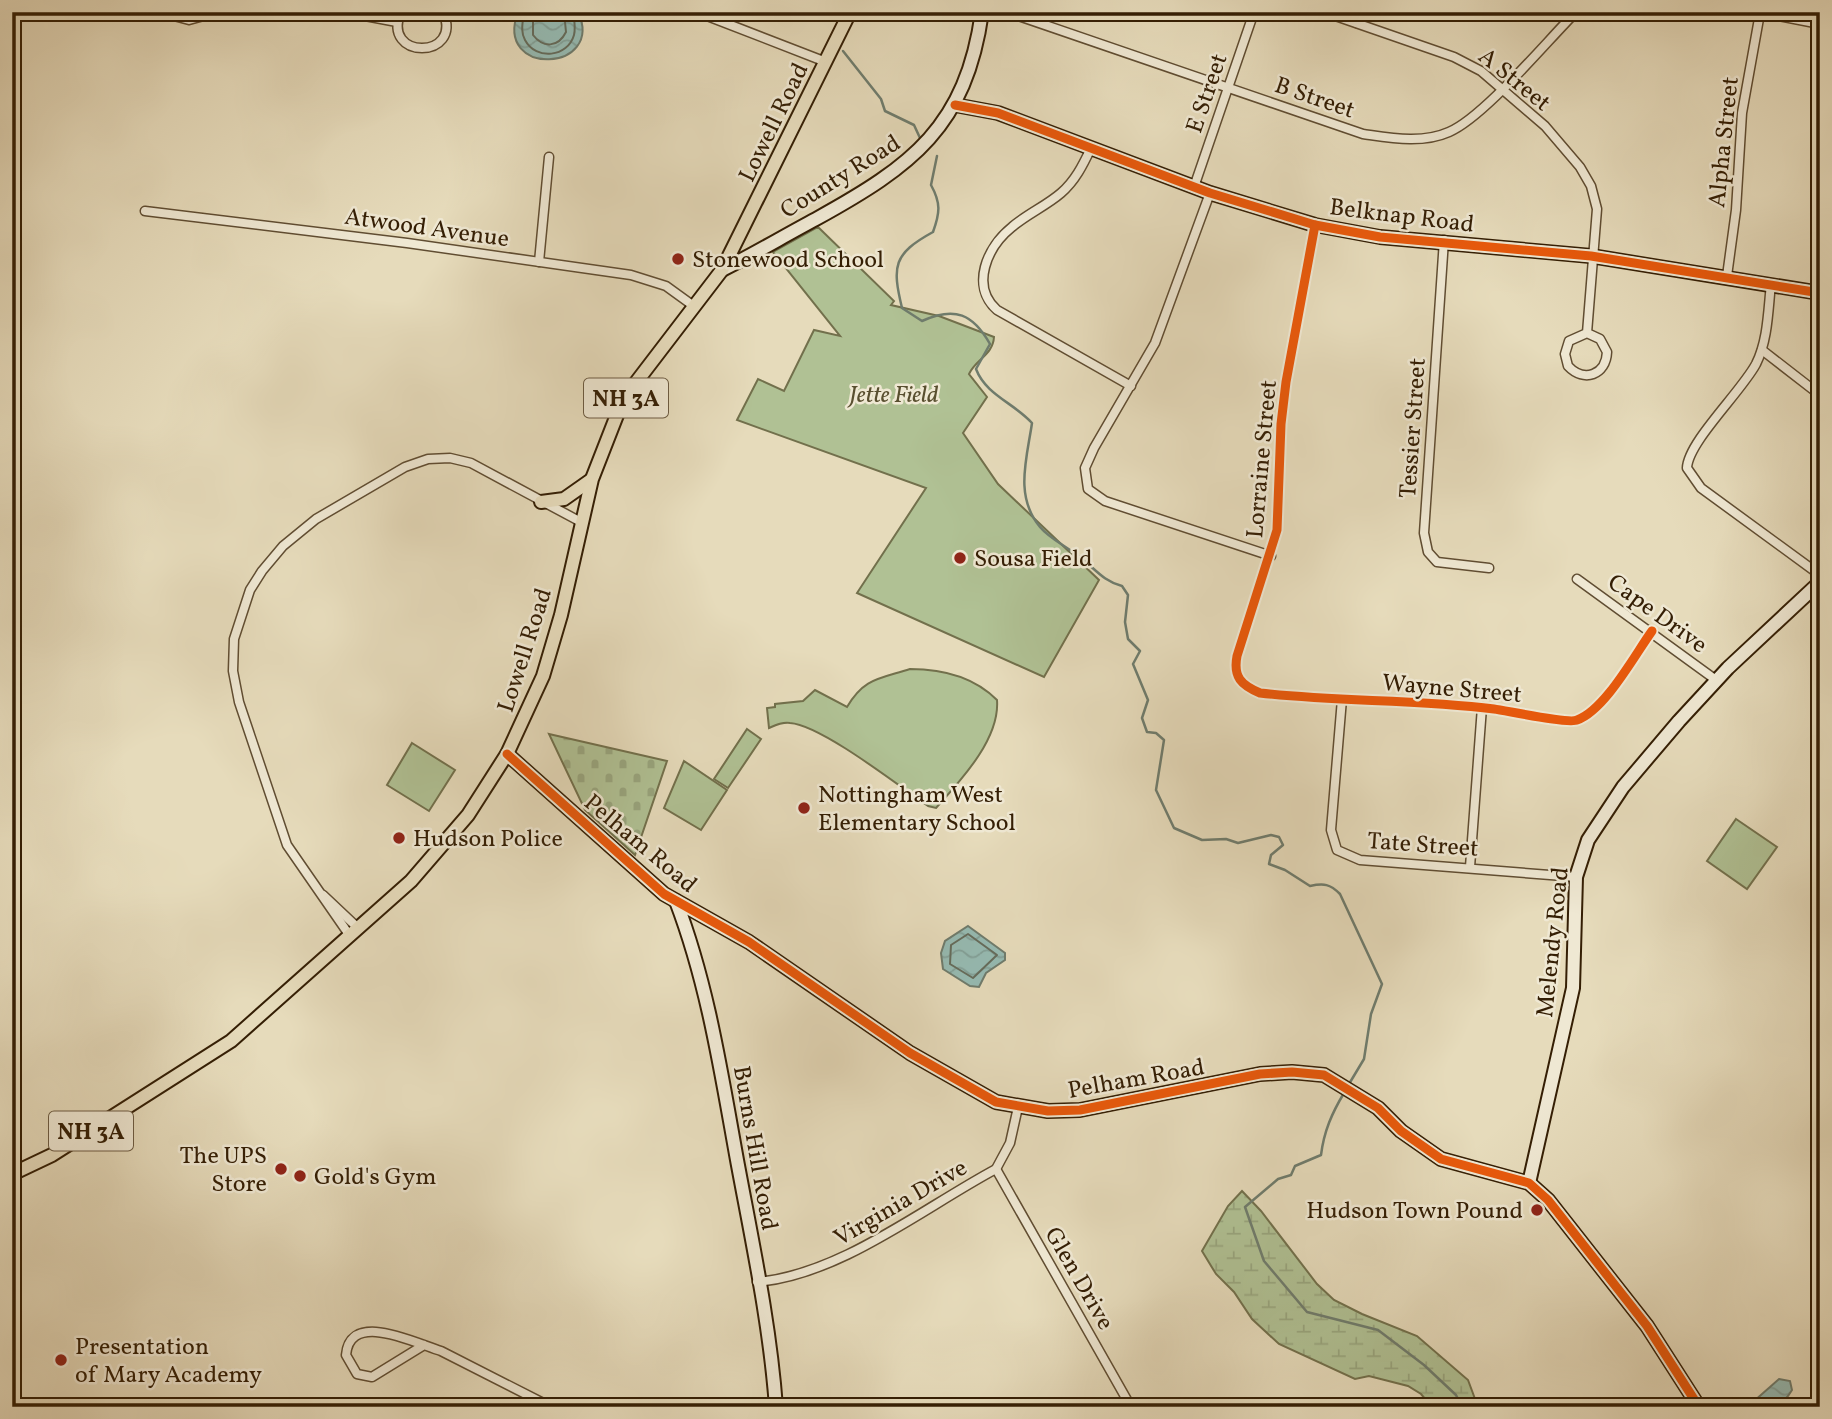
<svg xmlns="http://www.w3.org/2000/svg" width="1832" height="1419" font-family="Vollkorn,serif">
  <style>
    .wetland { fill: url(#wetland-marsh); stroke: #72704c; stroke-width: 2 }
    .cemetery { fill: url(#cemetery-stones); stroke: #72704c; stroke-width: 2 }
    .park { fill: #b0c194; stroke: #72704c; stroke-width: 2 }
    .water { fill: url(#water-waves); stroke: #6f7c6d; stroke-width: 2 }
    .lines { fill: none; stroke-linecap: round; stroke-linejoin: round }
    .shore { stroke: #656c5c; stroke-width: 2 }
    .stream { stroke: #6f7c6d; stroke-width: 2.5 }
    .street-casing { stroke: #604d32; stroke-width: 11 }
    .secondary-casing { stroke: #341e04; stroke-width: 16 }
    .primary-casing { stroke: #341e04; stroke-width: 16 }
    .street { stroke: #efe8d3; stroke-width: 8 }
    .secondary { stroke: #efe8d3; stroke-width: 12 }
    .primary { stroke: #e6dbbb; stroke-width: 12 }
    .cycleway-casing { stroke: #efe8d3; stroke-width: 13 }
    .cycleway { stroke: #e8590c; stroke-width: 9 }
    .poi-dot { fill: #8f2418; stroke: #efe8d3; stroke-width: 2.5 }
    .labels { text-anchor: middle; stroke-width: 5; stroke-linejoin: round; paint-order: stroke }
    .shield { fill: #efe8d3; stroke: #6c5b42; stroke-width: 2 }
    .shield-label { font-size: 23px; font-weight: bold; fill: #341e04 }
    .street-label { font-size: 24px; fill: #341e04; stroke: #efe8d3 }
    .poi-label { font-size: 24px; fill: #341e04; stroke: #efe8d3; text-anchor: start }
    .park-label { font-size: 24px; font-style: italic; fill: #594f2f; stroke: #efe8d3 }
  </style>
  <defs>
    <pattern id="wetland-marsh" width="20" height="14" patternUnits="userSpaceOnUse" patternTransform="scale(1.75)"><rect width="20" height="14" fill="#b0c194"/><path d="M1 5h8M5 5V1M11 12h8M15 12V8" fill="none" stroke="#98a57e"/></pattern>
    <pattern id="cemetery-stones" width="16" height="16" patternUnits="userSpaceOnUse" patternTransform="scale(1.75)"><rect width="16" height="16" fill="#b0c194"/><path d="M2 7V4a2 2 0 0 1 4 0v3zM10 15v-3a2 2 0 0 1 4 0v3z" fill="#98a57e"/></pattern>
    <pattern id="water-waves" width="16" height="10" patternUnits="userSpaceOnUse" patternTransform="scale(1.75)"><rect width="16" height="10" fill="#96bbb3"/><path d="M0 5q4-4 8 0t8 0" fill="none" stroke="#82a098"/></pattern>
  </defs>
  <rect width="100%" height="100%" fill="#e6dbbb"/>
  <filter id="stains"><feTurbulence type="fractalNoise" baseFrequency=".00286" numOctaves="4"/><feColorMatrix values="0 0 0 0 .2 0 0 0 0 .09 0 0 0 0 .02 0 0 0 .5 -.17"/></filter>
  <radialGradient id="worn" r=".72"><stop offset=".6" stop-color="#630" stop-opacity="0"/><stop offset="1" stop-color="#630" stop-opacity=".3"/></radialGradient>
  <!-- wetland -->
  <path class="wetland" d="M1242,1191L1261,1211L1317,1284L1334,1300L1362,1314L1417,1336L1468,1380L1478,1407H1432L1421,1394L1408,1386L1369,1376L1355,1379L1279,1344L1252,1319L1234,1292L1216,1274L1202,1251L1228,1206Z"/>
  <!-- cemetery -->
  <path class="cemetery" d="M549,734L667,761L635,855L585,810Z"/>
  <!-- park -->
  <g class="park">
    <path d="M818,227L894,301L891,305L939,316L994,337C993,355 976,359 969,374L987,397L963,433L998,484L1099,580L1044,677L857,593L926,488L737,420L758,379L784,391L814,330L840,336L773,252Z"/>
    <path d="M910,669C942,669 973,676 997,700C1000,739 961,780 936,808L928,806C899,786 821,725 790,723C782,722 776,725 769,728L767,708L775,707V704L803,701L815,690L847,707C864,678 879,679 910,669Z"/>
    <path d="M747,729L761,739L728,788L714,779Z"/>
    <path d="M412,743L455,770L429,811L387,785Z"/>
    <path d="M684,761L727,790L701,830L664,808Z"/>
    <path d="M1736,819L1777,847L1747,889L1707,861Z"/>
  </g>
  <!-- water -->
  <g class="water">
    <path d="M518,12H578C606,72 493,78 518,12Z"/>
    <path d="M968,926L1005,953V960L986,973L979,987L970,986L943,969L941,953L945,941Z"/>
    <path d="M1779,1379L1790,1381L1792,1390C1782,1407 1775,1407 1756,1407L1753,1402Z"/>
  </g>
  <g class="lines">
    <!-- shore -->
    <g class="shore">
      <path d="M524,12C523,22 520,31 525,40C536,61 568,57 574,35C576,27 574,20 573,12"/>
      <path d="M533,12V35C543,48 558,48 566,32L564,12"/>
      <path d="M968,934L997,955L973,978L950,964L951,945Z"/>
    </g>
    <!-- stream -->
    <g class="stream">
      <path d="M843,51L881,99L885,111L914,125L920,138"/>
      <path d="M937,156L931,185C941,203 940,213 933,232C893,254 892,266 902,308L922,321C955,306 973,314 990,344L976,369C986,395 1014,403 1032,423C1027,458 1014,496 1040,527C1050,539 1066,546 1078,556C1094,567 1102,581 1122,586L1128,595L1125,622L1128,639L1140,651L1133,664L1148,700L1142,718L1147,732L1156,733L1164,740L1156,790L1174,828L1202,840L1226,839L1238,843L1271,835L1279,837L1283,845L1271,855L1269,864L1285,870L1310,886C1324,883 1330,884 1340,894L1382,984L1371,1014L1364,1059L1349,1084"/>
      <path d="M1344,1093C1332,1113 1324,1131 1321,1155L1295,1166L1291,1175L1278,1179L1245,1207L1264,1261L1307,1312L1378,1330L1424,1365L1456,1395L1462,1407"/>
    </g>
    <!-- street casing -->
    <g class="street-casing">
      <g id="street">
        <path d="M159,12L189,20L218,12"/>
        <path d="M344,12L397,22"/>
        <path d="M401,12C380,60 464,60 443,12"/>
        <path d="M697,12L826,62"/>
        <path d="M1007,12L1363,134C1391,138 1422,144 1449,132C1484,117 1546,42 1576,12"/>
        <path d="M1324,12L1454,57L1481,71L1545,126L1580,167L1591,186L1597,209L1587,333L1569,341L1565,354L1568,366C1584,383 1606,375 1607,352L1600,339L1587,333"/>
        <path d="M1758,12L1820,24"/>
        <path d="M1357,23L1361,12"/>
        <path d="M1091,148C1083,165 1075,181 1061,193C1046,206 1027,214 1012,227C987,247 970,286 997,310L1131,386"/>
        <path d="M1194,187L1254,12"/>
        <path d="M1210,193L1155,343L1094,448L1085,468L1088,489L1105,501L1271,556"/>
        <path d="M145,211L407,243L631,275L666,286L695,307"/>
        <path d="M1315,225L1286,382L1281,424L1277,530L1237,656C1233,677 1241,685 1260,693C1337,702 1416,699 1494,709C1508,711 1569,724 1577,720C1605,710 1634,656 1652,631"/>
        <path d="M1444,240L1424,533L1428,552L1437,562L1489,568"/>
        <path d="M539,262L549,157"/>
        <path d="M1727,276L1736,210L1742,113L1760,13"/>
        <path d="M1771,284C1768,311 1768,340 1756,364C1741,392 1688,442 1687,468L1701,488L1820,575"/>
        <path d="M1762,350L1820,395"/>
        <path d="M1577,579L1716,680"/>
        <path d="M1342,699L1331,830L1337,850L1360,860L1576,877"/>
        <path d="M1820,733L1816,748L1820,773"/>
        <path d="M1470,867L1482,707"/>
        <path d="M323,895L358,928"/>
        <path d="M350,936L287,845L239,702L233,671L234,639L250,590L262,571L283,546L316,519L405,467L428,459L450,458L471,463L581,522"/>
        <path d="M996,1169L1131,1407"/>
        <path d="M757,1282C840,1275 923,1208 996,1169L1010,1143L1018,1107"/>
        <path d="M424,1345L372,1377L357,1374L346,1355C350,1310 415,1343 441,1351L551,1407"/>
      </g>
    </g>
    <!-- secondary casing -->
    <g class="secondary-casing">
      <g id="secondary">
        <path d="M955,105L998,113L1210,193L1315,225L1380,237L1591,256L1820,293"/>
        <path d="M722,270C754,254 784,236 816,219C912,166 966,127 982,12"/>
        <path d="M507,754L664,894L749,942L910,1053L996,1102L1048,1111L1080,1110L1260,1074L1292,1072L1324,1075L1378,1108L1401,1131L1441,1159L1529,1183L1548,1200L1647,1326L1699,1407"/>
        <path d="M676,901C708,985 721,1072 737,1160C752,1241 770,1324 776,1407"/>
        <path d="M1529,1183L1573,988L1576,877L1588,840L1623,787L1679,721L1728,668L1820,582"/>
      </g>
    </g>
    <!-- primary casing -->
    <g class="primary-casing">
      <g id="primary">
        <path d="M541,502L564,499L591,480"/>
        <path d="M12,1174L52,1155L231,1041L411,881L468,815L507,754L543,676L561,615L592,479L617,415L631,389L722,270L850,12"/>
      </g>
    </g>
    <!-- street -->
    <use href="#street" class="street"/>
    <!-- secondary -->
    <use href="#secondary" class="secondary"/>
    <!-- primary -->
    <use href="#primary" class="primary"/>
    <!-- cycleway casing -->
    <g class="cycleway-casing">
      <g id="cycleway">
        <path d="M955,105L998,113L1210,193L1315,225L1380,237L1591,256L1820,293"/>
        <path d="M1315,225L1286,382L1281,424L1277,530L1237,656C1233,677 1241,685 1260,693C1337,702 1416,699 1494,709C1508,711 1569,724 1577,720C1605,710 1634,656 1652,631"/>
        <path d="M507,754L664,894L749,942L910,1053L996,1102L1048,1111L1080,1110L1260,1074L1292,1072L1324,1075L1378,1108L1401,1131L1441,1159L1529,1183L1548,1200L1647,1326L1699,1407"/>
      </g>
    </g>
    <!-- cycleway -->
    <use href="#cycleway" class="cycleway"/>
  </g>
  <!-- markers -->
  <g class="poi-dot">
    <circle cx="678" cy="259" r="7"/>
    <circle cx="960" cy="558" r="7"/>
    <circle cx="804" cy="808" r="7"/>
    <circle cx="399" cy="838" r="7"/>
    <circle cx="281" cy="1169" r="7"/>
    <circle cx="300" cy="1176" r="7"/>
    <circle cx="1537" cy="1210" r="7"/>
    <circle cx="61" cy="1360" r="7"/>
  </g>
  <g class="labels">
    <!-- shield labels -->
    <g class="shield">
      <rect x="584" y="378.5" width="84" height="39" rx="5"/>
      <rect x="49" y="1111.5" width="84" height="39" rx="5"/>
    </g>
    <g class="shield-label">
      <text x="626" y="406">NH 3A</text>
      <text x="91" y="1139">NH 3A</text>
    </g>
    <!-- street labels -->
    <g class="street-label">
      <text transform="translate(1515 79) rotate(39)" y="8">A Street</text>
      <text transform="translate(1206 93) rotate(-71)" y="8">E Street</text>
      <text transform="translate(1315 97) rotate(19)" y="8">B Street</text>
      <text transform="translate(773 122) rotate(-64)" y="8">Lowell Road</text>
      <text transform="translate(1723 142) rotate(-84)" y="8">Alpha Street</text>
      <text transform="translate(840 176) rotate(-32)" y="8">County Road</text>
      <text transform="translate(1402 215) rotate(7)" y="8">Belknap Road</text>
      <text transform="translate(427 227) rotate(8)" y="8">Atwood Avenue</text>
      <text transform="translate(1412 428) rotate(-86)" y="8">Tessier Street</text>
      <text transform="translate(1261 459) rotate(-85)" y="8">Lorraine Street</text>
      <text transform="translate(1658 613) rotate(36)" y="8">Cape Drive</text>
      <text transform="translate(524 650) rotate(-72)" y="8">Lowell Road</text>
      <text transform="translate(1452 688) rotate(5)" y="8">Wayne Street</text>
      <text transform="translate(641 843) rotate(40)" y="8">Pelham Road</text>
      <text transform="translate(1423 844) rotate(4)" y="8">Tate Street</text>
      <text transform="translate(1552 942) rotate(-84)" y="8">Melendy Road</text>
      <text transform="translate(1136 1078) rotate(-10)" y="8">Pelham Road</text>
      <text transform="translate(756 1148) rotate(80)" y="8">Burns Hill Road</text>
      <text transform="translate(900 1202) rotate(-30)" y="8">Virginia Drive</text>
      <text transform="translate(1080 1278) rotate(60)" y="8">Glen Drive</text>
    </g>
    <!-- poi labels -->
    <g class="poi-label">
      <text x="692" y="267">Stonewood School</text>
      <text x="974" y="566">Sousa Field</text>
      <text x="818" y="802">Nottingham West<tspan x="818" dy="28">Elementary School</tspan></text>
      <text x="413" y="846">Hudson Police</text>
      <text x="267" y="1163" text-anchor="end">The UPS<tspan x="267" dy="28">Store</tspan></text>
      <text x="314" y="1184">Gold's Gym</text>
      <text x="1523" y="1218" text-anchor="end">Hudson Town Pound</text>
      <text x="75" y="1354">Presentation<tspan x="75" dy="28">of Mary Academy</tspan></text>
    </g>
    <!-- park labels -->
    <g class="park-label">
      <text x="894" y="402">Jette Field</text>
    </g>
  </g>
  <!-- margin -->
  <rect width="1832" height="1419" fill="none" stroke="#e6dbbb" stroke-width="42"/>
  <rect x="14" y="14" width="1804" height="1391" fill="none" stroke="#341e04" stroke-width="3.5"/>
  <rect x="21" y="21" width="1790" height="1377" fill="none" stroke="#341e04" stroke-width="2"/>
  <rect width="100%" height="100%" filter="url(#stains)"/>
  <rect width="100%" height="100%" fill="url(#worn)"/>
</svg>
